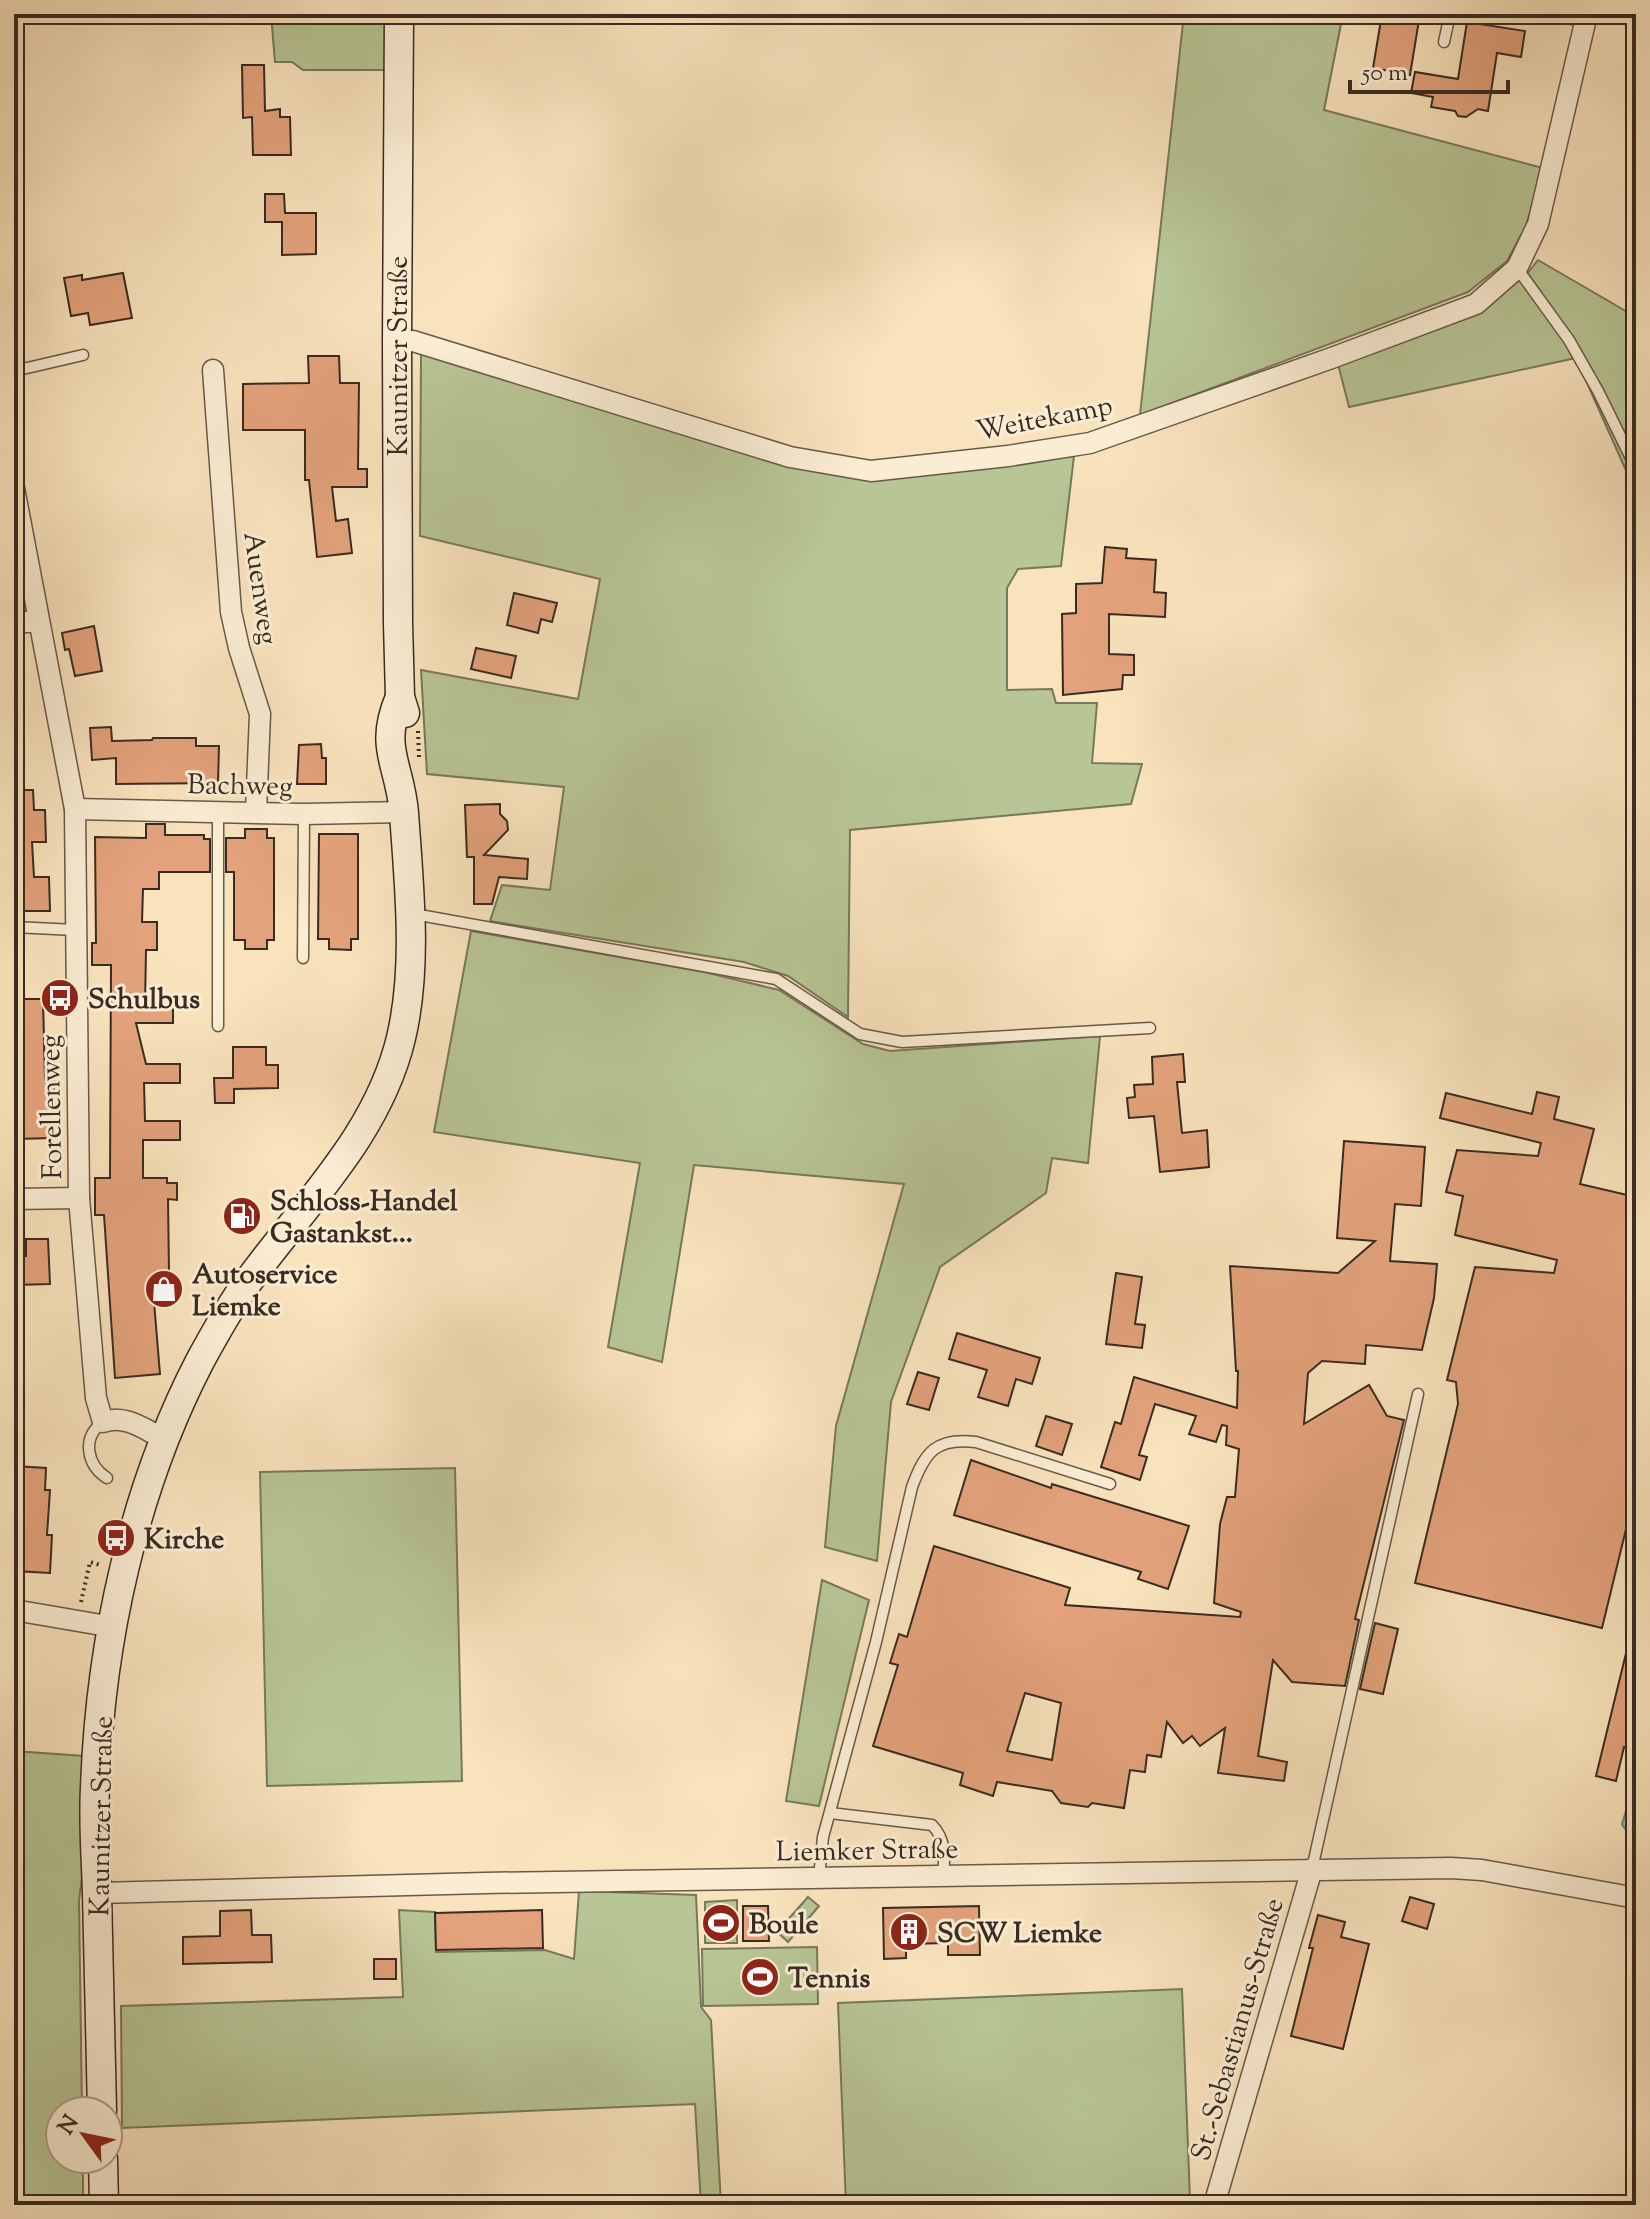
<svg xmlns="http://www.w3.org/2000/svg" width="1650" height="2219" font-family="'Sorts Mill Goudy',serif">
  <style>
    .green { fill: #b8c595; stroke: #78785c; stroke-width: 2 }
    .water { fill: #9ebeb0; stroke: #768377; stroke-width: 2 }
    .building { fill: #e3a27c; stroke: #392b22; stroke-width: 2; fill-rule: evenodd }
    .lines { fill: none; stroke-linecap: round; stroke-linejoin: round }
    .lane-casing { stroke: #695949; stroke-width: 13 }
    .street-casing { stroke: #695949; stroke-width: 23 }
    .secondary-casing { stroke: #392b22; stroke-width: 31 }
    .path { stroke: #392b22; stroke-width: 4; stroke-dasharray: 2 4; stroke-linecap: butt }
    .lane { stroke: #fbedd4; stroke-width: 10 }
    .street { stroke: #fbedd4; stroke-width: 20 }
    .secondary { stroke: #fbedd4; stroke-width: 28 }
    .labels { text-anchor: middle; stroke-width: 6; stroke-linejoin: round; paint-order: stroke }
    .street-label { font-size: 28px; fill: #392b22; stroke: #fbedd4 }
    .poi-label { font-size: 28px; font-weight: bold; fill: #392b22; stroke: #fbedd4; text-anchor: start }
  </style>
  <rect width="100%" height="100%" fill="#f9e3bd"/>
  <filter id="stains"><feTurbulence type="fractalNoise" baseFrequency=".0025" numOctaves="4"/><feColorMatrix values="0 0 0 0 .2 0 0 0 0 .09 0 0 0 0 .02 0 0 0 .5 -.17"/></filter>
  <radialGradient id="worn" r=".72"><stop offset=".6" stop-color="#630" stop-opacity="0"/><stop offset="1" stop-color="#630" stop-opacity=".3"/></radialGradient>
  <!-- green -->
  <g class="green">
    <path d="M271,14H388L386,70H303L292,62H275Z"/>
    <path d="M1184,14H1343L1324,110L1543,168L1526,226L1507,261L1468,292L1140,415Z"/>
    <path d="M1538,260L1636,317V493L1576,358L1349,407L1338,364L1479,312L1526,275Z"/>
    <path d="M421,353L872,477L1074,456L1061,566L1018,569L1007,588V690L1052,689L1056,703H1097L1092,763L1142,764L1131,804L850,830L848,1017L788,976L744,962L490,921L502,885L550,890L564,787L427,774L421,670L578,699L600,579L420,536Z"/>
    <path d="M471,931L704,972L779,990L863,1044L890,1051L1100,1036L1088,1163L1052,1158L1046,1193L940,1267L891,1402L877,1561L825,1547L836,1426L904,1184L694,1165L662,1362L608,1347L640,1163L434,1132Z"/>
    <path d="M455,1468L462,1781L267,1786L260,1472Z"/>
    <path d="M822,1580L869,1600L819,1806L786,1801Z"/>
    <path d="M14,1751L84,1756V1863L79,1900L82,2111H60V2159H83V2205H14Z"/>
    <path d="M579,1891L696,1895L701,2007L711,2020L721,2205H701L695,2104L122,2128L121,2006L403,1997L399,1910L435,1912L436,1952L545,1950L574,1959Z"/>
    <path d="M808,1897L819,1906L788,1942L777,1932Z"/>
    <path d="M737,1900V1943H705V1902Z"/>
    <path d="M817,1947L818,2004L703,2006L702,1949Z"/>
    <path d="M1182,1989L1190,2200L1053,2205H846L838,2003Z"/>
  </g>
  <!-- water -->
  <path class="water" d="M1636,1778V1833L1625,1829L1622,1824Z"/>
  <!-- building -->
  <g class="building">
    <path d="M1382,14H1420L1410,75L1373,68Z"/>
    <path d="M1467,22L1525,31L1521,57L1497,53L1488,111L1478,109L1466,117L1458,116L1455,111L1431,107L1433,97L1411,93L1415,72L1458,79Z"/>
    <path d="M242,65H264L265,111L280,109V117H290L291,155H253L252,117L243,118Z"/>
    <path d="M265,194H284L285,213H316V254L282,255V222H265Z"/>
    <path d="M123,273L132,318L90,325L88,313L71,316L64,278L82,275V280Z"/>
    <path d="M308,356H339L340,383H359L358,469H367V487H332L336,521L348,519L352,553L317,557L309,480H305V430H243V384L309,383Z"/>
    <path d="M1105,547L1127,549L1126,558L1156,560L1154,592L1166,593L1165,617L1109,614V654L1134,655V675H1123L1122,689L1063,695L1062,614L1076,613V584L1102,583Z"/>
    <path d="M514,593L557,603L552,622L541,619L538,633L507,625Z"/>
    <path d="M94,626L102,671L75,676L69,649L65,650L62,633Z"/>
    <path d="M476,648L516,656L511,678L471,669Z"/>
    <path d="M111,727L112,741L152,740L153,738H196V746H219L218,783L116,784V758L92,760L90,728Z"/>
    <path d="M321,744L322,758H326V784H297L299,745Z"/>
    <path d="M14,790H33L34,810H45L46,842H32L34,877H49L50,911H17V904H14V882L18,878Z"/>
    <path d="M500,804V814L507,821L508,830L484,855L528,859L527,879L499,877L492,904H474V857H467L465,805Z"/>
    <path d="M146,824H165V835H204V839H210V872H159V889H143L142,922H157V950H146L145,1007L173,1008V1023H136L146,1064H180V1083H144L145,1121H180V1140H143V1178H167V1183H177V1200L168,1199L169,1273L175,1279V1290H153L160,1374L115,1378L104,1215H95V1178H110L111,965H92V943H96L95,837L146,838Z"/>
    <path d="M245,829H267V838H274V940H267V949H245V940H234V872H226V838H245Z"/>
    <path d="M319,834H358V939H351V950L329,949V939H318Z"/>
    <path d="M14,999H43L45,1080H54L55,1138L14,1139Z"/>
    <path d="M233,1047H266V1065H278V1088L234,1089V1103H215L214,1078H233Z"/>
    <path d="M1183,1054L1185,1082H1177L1182,1133L1207,1130L1209,1167L1160,1172L1154,1116L1129,1118L1127,1098L1135,1097L1134,1085L1153,1084L1152,1057Z"/>
    <path d="M1537,1092L1559,1097L1554,1119L1594,1129L1580,1184L1636,1197V1488L1602,1628L1415,1583L1458,1404L1456,1382L1447,1380L1475,1267L1554,1273L1557,1260L1455,1235L1463,1196L1446,1192L1457,1150L1538,1156L1541,1143L1440,1118L1446,1093L1532,1114Z"/>
    <path d="M1344,1141L1425,1147L1421,1206L1395,1204L1390,1261L1437,1264L1434,1298L1422,1350L1366,1345L1365,1364L1322,1361L1308,1373L1304,1424L1369,1385L1387,1416L1404,1420L1355,1619L1359,1620L1345,1686L1292,1682L1273,1660L1258,1756L1287,1762L1284,1781L1218,1773L1225,1728L1200,1746L1192,1736L1183,1743L1167,1722L1161,1757L1147,1755L1145,1772L1130,1770L1124,1808L1092,1803L1088,1807L1061,1803L1052,1791L997,1782L993,1796L960,1785L963,1773L873,1746L898,1665L890,1663L899,1634L907,1637L934,1546L1070,1588L1065,1605L1240,1617L1241,1612L1214,1603L1220,1524L1227,1497H1235L1239,1449L1226,1445L1227,1426L1222,1425L1216,1442L1189,1434L1196,1416L1155,1404L1139,1455L1147,1457L1140,1480L1101,1467L1115,1422L1121,1424L1134,1377L1237,1408L1238,1371H1236L1230,1266L1338,1273L1375,1241L1337,1238ZM1025,1693L1061,1703L1052,1760L1007,1751Z"/>
    <path d="M26,1239H48L50,1284L14,1285V1256H26Z"/>
    <path d="M1116,1273L1142,1277L1135,1324L1145,1325L1142,1348L1106,1344Z"/>
    <path d="M957,1333L1040,1358L1032,1384L1016,1379L1008,1406L978,1397L987,1370L949,1359Z"/>
    <path d="M918,1372L939,1378L929,1410L907,1404Z"/>
    <path d="M1046,1416L1072,1424L1062,1455L1036,1446Z"/>
    <path d="M971,1460L1051,1488L1052,1484L1189,1526L1168,1589L1138,1579L1141,1572L954,1515Z"/>
    <path d="M15,1466L46,1468L45,1490H50L47,1535H52L50,1573L14,1571Z"/>
    <path d="M1375,1623L1398,1629L1383,1694L1360,1689Z"/>
    <path d="M1629,1641L1636,1642V1726L1630,1749L1624,1747L1616,1781L1596,1776Z"/>
    <path d="M1410,1897L1434,1904L1427,1929L1402,1921Z"/>
    <path d="M743,1906H768L769,1941H743Z"/>
    <path d="M979,1906L980,1955H948V1943L906,1944V1958L884,1959L883,1908Z"/>
    <path d="M251,1910L252,1935H271L272,1962L183,1964V1937L220,1936V1911Z"/>
    <path d="M542,1910L543,1948L436,1950L435,1913Z"/>
    <path d="M1318,1915L1345,1922L1341,1937L1369,1944L1343,2049L1291,2036L1313,1948H1309Z"/>
    <rect x="374" y="1959" width="22" height="20"/>
  </g>
  <g class="lines">
    <!-- lane casing -->
    <g class="lane-casing">
      <g id="lane">
        <path d="M1541,14L1586,21"/>
        <path d="M1444,42L1450,14"/>
        <path d="M1517,268L1569,340L1598,391L1636,468"/>
        <path d="M14,371L83,355"/>
        <path d="M218,811V1026"/>
        <path d="M411,916H425L776,979L860,1034L902,1042L1150,1028"/>
        <path d="M14,927L75,930"/>
        <path d="M303,958L304,814"/>
        <path d="M103,1422C81,1438 87,1465 107,1478"/>
        <path d="M830,1813L932,1825C946,1839 945,1857 943,1876"/>
        <path d="M1312,1869L1418,1394"/>
        <path d="M819,1878L823,1837L876,1642L912,1487C925,1452 936,1437 976,1442L1110,1484"/>
      </g>
    </g>
    <!-- street casing -->
    <g class="street-casing">
      <g id="street">
        <path d="M397,342L413,341L790,457L871,471L1008,456L1090,443L1329,359L1476,304L1517,268L1538,224L1587,14"/>
        <path d="M213,370L231,612L239,648L260,714L256,812"/>
        <path d="M14,488L75,809L79,1198L96,1398L103,1422C125,1414 144,1429 164,1439"/>
        <path d="M14,622H38"/>
        <path d="M75,809L304,814L404,812"/>
        <path d="M14,1199L79,1198"/>
        <path d="M14,1610L113,1627"/>
        <path d="M97,1893L485,1883L1451,1868L1482,1870L1636,1898"/>
        <path d="M1214,2205L1312,1869"/>
      </g>
    </g>
    <!-- secondary casing -->
    <g class="secondary-casing">
      <g id="secondary">
        <path d="M399,14L397,342L398,623L400,697L405,713"/>
        <path d="M102,2111C100,2038 99,1966 97,1893C96,1858 93,1823 95,1788C100,1643 133,1490 200,1361C213,1337 227,1312 242,1290C300,1208 377,1138 401,1038C418,966 409,886 404,813C400,764 378,748 400,697"/>
        <path d="M103,2159L104,2205"/>
      </g>
    </g>
    <!-- path -->
    <g class="path">
      <path d="M418,731L419,758"/>
      <path d="M81,1602L90,1562L100,1565"/>
    </g>
    <!-- lane -->
    <use href="#lane" class="lane"/>
    <!-- street -->
    <use href="#street" class="street"/>
    <!-- secondary -->
    <use href="#secondary" class="secondary"/>
  </g>
  <!-- icons -->
  <defs>
    <g id="bus-disc" transform="scale(2)"><circle r="9.5" fill="#8f2418" stroke="#fbedd4"/><path d="M-5-6H5V4H4V6H2V4H-2V6H-4V4H-5ZM-3.5-4V0h7V-4ZM-3.5 1.2v1.5H-2V1.2ZM2 1.2v1.5H3.5V1.2Z" fill="#fff"/></g>
    <g id="fuel-disc" transform="scale(2)"><circle r="9.5" fill="#8f2418" stroke="#fbedd4"/><path d="M-5.5-6h7V0h2V4h1.3V-2.5L3-4.5l.8-.8L6-3V5H2.5V1h-1V6h-7ZM-4.2-4.7v3.2H.2V-4.7Z" fill="#fff"/></g>
    <g id="shop-disc" transform="scale(2)"><circle r="9.5" fill="#8f2418" stroke="#fbedd4"/><path d="M-5-2.5h2.3a2.7 3.5 0 0 1 5.4 0H5L5.5 6h-11ZM-1.5-2.5h3a1.5 2.3 0 0 0-3 0Z" fill="#fff"/></g>
    <g id="stadium-disc" transform="scale(2)"><circle r="9.5" fill="#8f2418" stroke="#fbedd4"/><path d="M0-5a6.5 5 0 1 0 0 10a6.5 5 0 1 0 0-10ZM-3.5-1.8h7v3.6h-7Z" fill="#fff"/></g>
    <g id="building-disc" transform="scale(2)"><circle r="9.5" fill="#8f2418" stroke="#fbedd4"/><path d="M-4-6H4V6H1V3H-1V6H-4ZM-2.5-4.3h1.7v1.8h-1.7ZM.8-4.3h1.7v1.8H.8ZM-2.5-1h1.7V.8h-1.7ZM.8-1h1.7V.8H.8Z" fill="#fff"/></g>
  </defs>
  <g fill-rule="evenodd">
    <use href="#bus-disc" x="60" y="998"/>
    <use href="#fuel-disc" x="242" y="1216"/>
    <use href="#shop-disc" x="164" y="1289"/>
    <use href="#bus-disc" x="116" y="1538"/>
    <use href="#stadium-disc" x="721" y="1923"/>
    <use href="#building-disc" x="909" y="1932"/>
    <use href="#stadium-disc" x="760" y="1977"/>
  </g>
  <g class="labels">
    <!-- street labels -->
    <g class="street-label">
      <text transform="translate(397 356) rotate(-90)" y="10">Kaunitzer Straße</text>
      <text transform="translate(1044 417) rotate(-11)" y="10">Weitekamp</text>
      <text transform="translate(262 588) rotate(82)" y="10">Auenweg</text>
      <text transform="translate(240 784) rotate(1)" y="10">Bachweg</text>
      <text transform="translate(50 1107) rotate(-91)" y="10">Forellenweg</text>
      <text transform="translate(100 1816) rotate(-89)" y="10">Kaunitzer Straße</text>
      <text transform="translate(867 1849) rotate(-1)" y="10">Liemker Straße</text>
      <text transform="translate(1236 2029) rotate(-74)" y="10">St.-Sebastianus-Straße</text>
    </g>
    <!-- poi labels -->
    <g class="poi-label">
      <text x="88" y="1008">Schulbus</text>
      <text x="270" y="1210">Schloss-Handel<tspan x="270" dy="32">Gastankst...</tspan></text>
      <text x="192" y="1283">Autoservice<tspan x="192" dy="32">Liemke</tspan></text>
      <text x="144" y="1548">Kirche</text>
      <text x="749" y="1933">Boule</text>
      <text x="937" y="1942">SCW Liemke</text>
      <text x="788" y="1987">Tennis</text>
    </g>
  </g>
  <!-- margin -->
  <rect width="1650" height="2219" fill="none" stroke="#f9e3bd" stroke-width="48"/>
  <rect x="16" y="16" width="1618" height="2187" fill="none" stroke="#392b22" stroke-width="4"/>
  <rect x="24" y="24" width="1602" height="2171" fill="none" stroke="#392b22" stroke-width="2"/>
  <!-- north arrow -->
  <g transform="translate(84 2135) rotate(303)"><circle r="38" fill="#fbedd4" stroke="#ad9f8d" stroke-width="2"/>
  <path d="M0-6L14 30L0 20L-14 30Z" fill="#8f2418"/>
  <text y="-12" font-size="22" font-weight="bold" text-anchor="middle" fill="#392b22">N</text>
  </g>
  <!-- scale -->
  <path d="M1350 80v12h158v-12" fill="none" stroke="#392b22" stroke-width="4"/>
  <text x="1362" y="80" font-size="24" fill="#392b22" stroke="#fbedd4" stroke-width="6" paint-order="stroke">50 m</text>
  <rect width="100%" height="100%" filter="url(#stains)"/>
  <rect width="100%" height="100%" fill="url(#worn)"/>
</svg>
